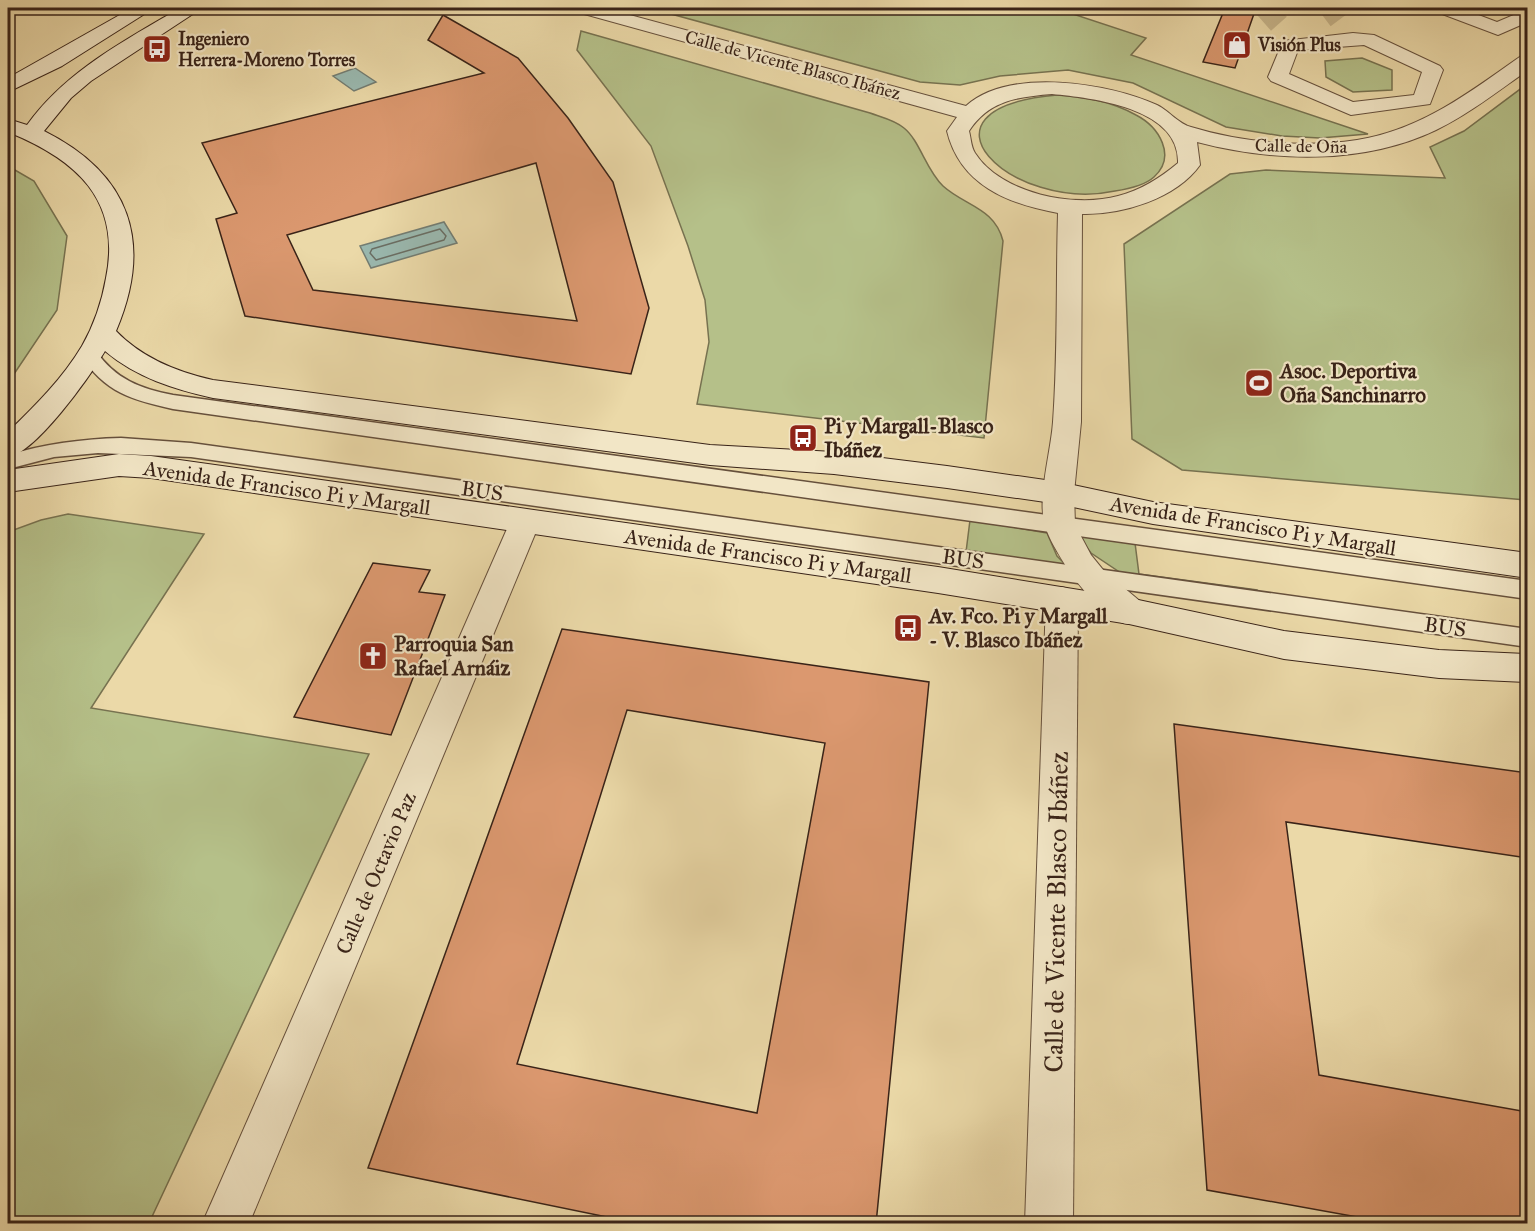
<svg xmlns="http://www.w3.org/2000/svg" width="1535" height="1231" font-family="'IM FELL Great Primer',serif">
  <style>
    .green { fill: #b5c089; stroke: #777250; stroke-width: 1.5 }
    .water { fill: #9ab9b0; stroke: #737d73; stroke-width: 1.5 }
    .lines { fill: none; stroke-linecap: round; stroke-linejoin: round }
    .shore { stroke: #6a6e64; stroke-width: 1.5 }
    .building { fill: #db986f; stroke: #392318; stroke-width: 1.5; fill-rule: evenodd }
    .street-tunnel { stroke: #c7b58b; stroke-width: 21; stroke-dasharray: 21 10; stroke-linecap: butt }
    .lane-casing { stroke: #66503c; stroke-width: 3 }
    .street-casing { stroke: #66503c; stroke-width: 2 }
    .secondary-casing { stroke: #392318; stroke-width: 2 }
    .lane { fill: #f2e6c6; fill-rule: evenodd }
    .street { fill: #f2e6c6; fill-rule: evenodd }
    .secondary { fill: #f2e6c6; fill-rule: evenodd }
    .labels { text-anchor: middle; stroke-width: 4.5; stroke-linejoin: round; paint-order: stroke }
    .far-poi-label { font-size: 18px; font-weight: bold; fill: #392318; stroke: #f2e6c6; text-anchor: start }
    .far-street-label { font-size: 18px; fill: #392318; stroke: #f2e6c6 }
    .poi-label { font-size: 21px; font-weight: bold; fill: #392318; stroke: #f2e6c6; text-anchor: start }
    .street-label { font-size: 21px; fill: #392318; stroke: #f2e6c6 }
    .near-street-label { font-size: 26px; fill: #392318; stroke: #f2e6c6 }
  </style>
  <rect width="100%" height="100%" fill="#ebd9a8"/>
  <filter id="stains"><feTurbulence type="fractalNoise" baseFrequency=".00333" numOctaves="4"/><feColorMatrix values="0 0 0 0 .2 0 0 0 0 .09 0 0 0 0 .02 0 0 0 .5 -.17"/></filter>
  <radialGradient id="worn" r=".72"><stop offset=".6" stop-color="#630" stop-opacity="0"/><stop offset="1" stop-color="#630" stop-opacity=".3"/></radialGradient>
  <!-- green -->
  <g class="green">
    <path d="M649,8H978L1067,12L1146,38L1131,55L1368,134L1320,138L1282,136L1226,127L1133,83L1068,70L1000,76L960,85L920,82Z"/>
    <path d="M581,31L870,113C881,117 895,120 904,128C920,141 926,170 943,186C965,206 995,208 1003,241L984,438L697,404L709,342L705,300L688,246L651,146L577,50Z"/>
    <path d="M1362,58L1392,70V90L1353,92L1326,77L1325,61Z"/>
    <path d="M1527,84V500L1182,470L1132,439L1124,244L1230,174L1266,170L1445,178L1430,147L1464,131Z"/>
    <path d="M1057,95C1085,97 1111,101 1136,115C1159,127 1177,156 1154,177C1144,186 1128,189 1115,191C1013,213 900,109 1057,95Z"/>
    <path d="M8,166L34,181L67,236L57,310L8,383Z"/>
    <path d="M68,514L204,534L91,708L369,754L149,1223H8V532L41,520Z"/>
    <path d="M970,520L1047,533L1057,556L1068,567L966,552Z"/>
    <path d="M1078,536L1135,543L1139,574L1257,590V593L1121,573L1091,553Z"/>
  </g>
  <!-- water -->
  <g class="water">
    <path d="M355,68L376,82L354,91L333,76Z"/>
    <path d="M444,222L457,243L371,268L360,246Z"/>
  </g>
  <g class="lines">
    <!-- shore -->
    <path class="shore" d="M440,229L446,236L444,240L376,260L370,253L372,249Z"/>
  </g>
  <!-- building -->
  <g class="building">
    <path d="M1225,8H1256L1235,68L1203,62Z"/>
    <path d="M443,15L518,58L568,118L613,182L649,308L631,374L245,316L216,219L237,213L202,143L484,73L428,40ZM536,163L577,321L313,290L287,235Z"/>
    <path d="M373,563L430,570L419,592L445,595L391,735L294,717Z"/>
    <path d="M562,629L929,682L876,1224H641L368,1168ZM627,710L825,743L757,1113L517,1064Z"/>
    <path d="M1174,724L1527,773V858L1286,822L1319,1075L1527,1112V1224H1396L1207,1190Z"/>
  </g>
  <g class="lines">
    <!-- street-tunnel -->
    <g class="street-tunnel">
      <path d="M1265,8L1280,25"/>
      <path d="M1330,8L1339,20"/>
    </g>
    <!-- lane casing -->
    <g class="lane-casing">
      <g id="lane">
        <path d="M90,349L96,351C115,379 141,389 173,395L1528,581V599L173,409C132,400 104,392 81,355Z"/>
        <path d="M121,438L191,443L1528,629V647L191,457L98,453L54,457L8,469V455C45,444 82,439 121,438Z"/>
      </g>
    </g>
    <!-- street casing -->
    <g class="street-casing">
      <g id="street">
        <path d="M575,8H604L966,106C1009,67 1109,83 1157,105C1169,111 1179,124 1191,127C1244,143 1303,148 1357,140C1421,130 1470,92 1521,56L1528,54V70C1498,91 1469,114 1436,130C1363,165 1273,162 1197,142L1200,165C1176,199 1121,215 1082,214L1081,422L1074,493L1075,525L1091,555L1104,571L1141,602L1145,611L1141,620C1137,622 1132,624 1128,624C1099,621 1053,552 1045,526C1037,497 1051,452 1053,422C1058,353 1056,282 1058,213C1008,204 960,185 947,131L957,117L577,12ZM1052,94C1093,98 1180,108 1178,163C1160,178 1141,190 1118,196C1075,208 1001,194 975,153C971,147 971,138 969,131C989,100 1018,97 1052,94Z"/>
        <path d="M1435,8H1460L1497,22L1528,9V22L1498,35L1437,12Z"/>
        <path d="M1353,33L1374,35L1440,66L1443,70L1430,104L1351,115L1271,81L1268,77L1283,41ZM1364,45L1422,72L1414,95L1353,102L1289,74L1298,50Z"/>
        <path d="M525,510L536,514L540,522L249,1224H202L510,522L514,514Z"/>
        <path d="M1062,587L1074,591L1078,600L1073,1224H1025L1046,600L1050,591Z"/>
      </g>
    </g>
    <!-- secondary casing -->
    <g class="secondary-casing">
      <g id="secondary">
        <path d="M132,8H154L62,66L8,92V78Z"/>
        <path d="M180,8H202L91,81L71,98L44,131C130,174 154,242 116,331C142,358 177,372 213,380L710,445L834,452L947,466L1059,482L1153,502L1528,553V578L1153,524L1059,504L947,488L834,474L710,465L213,398C174,389 137,378 105,351C89,378 37,451 8,458V432C35,406 63,378 82,346C94,325 102,301 106,278C122,199 75,159 8,132V119L27,125C66,71 124,41 180,8Z"/>
        <path d="M119,454L151,456L938,567L1129,598L1284,631L1439,650L1528,654V682L1439,678L1284,659L1129,624L938,593L151,478L119,476L8,492V470Z"/>
      </g>
    </g>
    <!-- lane -->
    <use href="#lane" class="lane"/>
    <!-- street -->
    <use href="#street" class="street"/>
    <!-- secondary -->
    <use href="#secondary" class="secondary"/>
  </g>
  <!-- icons -->
  <defs>
    <g id="shop-square" transform="scale(1.5)"><rect x="-9" y="-9" width="18" height="18" rx="4" fill="#8f2418" stroke="#f2e6c6"/><path d="M-5-2.5h2.3a2.7 3.5 0 0 1 5.4 0H5L5.5 6h-11ZM-1.5-2.5h3a1.5 2.3 0 0 0-3 0Z" fill="#fff"/></g>
    <g id="bus-square" transform="scale(1.5)"><rect x="-9" y="-9" width="18" height="18" rx="4" fill="#8f2418" stroke="#f2e6c6"/><path d="M-5-6H5V4H4V6H2V4H-2V6H-4V4H-5ZM-3.5-4V0h7V-4ZM-3.5 1.2v1.5H-2V1.2ZM2 1.2v1.5H3.5V1.2Z" fill="#fff"/></g>
    <g id="stadium-square" transform="scale(1.5)"><rect x="-9" y="-9" width="18" height="18" rx="4" fill="#8f2418" stroke="#f2e6c6"/><path d="M0-5a6.5 5 0 1 0 0 10a6.5 5 0 1 0 0-10ZM-3.5-1.8h7v3.6h-7Z" fill="#fff"/></g>
    <g id="church-square" transform="scale(1.5)"><rect x="-9" y="-9" width="18" height="18" rx="4" fill="#8f2418" stroke="#f2e6c6"/><path d="M-1.2-6h2.4v3.5h3.3v2.4h-3.3V6h-2.4V-.1h-3.3v-2.4h3.3Z" fill="#fff"/></g>
  </defs>
  <g fill-rule="evenodd">
    <use href="#shop-square" x="1237" y="45"/>
    <use href="#bus-square" x="157" y="49"/>
    <use href="#stadium-square" x="1259" y="383"/>
    <use href="#bus-square" x="803" y="438"/>
    <use href="#bus-square" x="908" y="628"/>
    <use href="#church-square" x="373" y="656"/>
  </g>
  <g class="labels">
    <!-- far-poi labels -->
    <g class="far-poi-label">
      <text x="178" y="45">Ingeniero<tspan x="178" dy="21">Herrera-Moreno Torres</tspan></text>
      <text x="1258" y="51">Visión Plus</text>
    </g>
    <!-- far-street labels -->
    <g class="far-street-label">
      <text transform="translate(793 65) rotate(15)" y="6">Calle de Vicente Blasco Ibáñez</text>
      <text transform="translate(1301 146) rotate(1)" y="6">Calle de Oña</text>
    </g>
    <!-- poi labels -->
    <g class="poi-label">
      <text x="1280" y="378">Asoc. Deportiva<tspan x="1280" dy="24">Oña Sanchinarro</tspan></text>
      <text x="824" y="433">Pi y Margall-Blasco<tspan x="824" dy="24">Ibáñez</tspan></text>
      <text x="929" y="623">Av. Fco. Pi y Margall<tspan x="929" dy="24">- V. Blasco Ibáñez</tspan></text>
      <text x="394" y="651">Parroquia San<tspan x="394" dy="24">Rafael Arnáiz</tspan></text>
    </g>
    <!-- street labels -->
    <g class="street-label">
      <text transform="translate(287 488) rotate(8)" y="7">Avenida de Francisco Pi y Margall</text>
      <text transform="translate(482 491) rotate(8)" y="7">BUS</text>
      <text transform="translate(1253 526) rotate(9)" y="7">Avenida de Francisco Pi y Margall</text>
      <text transform="translate(768 556) rotate(8)" y="7">Avenida de Francisco Pi y Margall</text>
      <text transform="translate(963 559) rotate(8)" y="7">BUS</text>
      <text transform="translate(1445 627) rotate(8)" y="7">BUS</text>
      <text transform="translate(376 873) rotate(-67)" y="7">Calle de Octavio Paz</text>
    </g>
    <!-- near-street labels -->
    <g class="near-street-label">
      <text transform="translate(1056 912) rotate(-89)" y="9">Calle de Vicente Blasco Ibáñez</text>
    </g>
  </g>
  <!-- margin -->
  <rect width="1535" height="1231" fill="none" stroke="#ebd9a8" stroke-width="30"/>
  <rect x="9" y="9" width="1517" height="1213" fill="none" stroke="#392318" stroke-width="3"/>
  <rect x="15" y="15" width="1505" height="1201" fill="none" stroke="#392318" stroke-width="1.5"/>
  <rect width="100%" height="100%" filter="url(#stains)"/>
  <rect width="100%" height="100%" fill="url(#worn)"/>
</svg>
